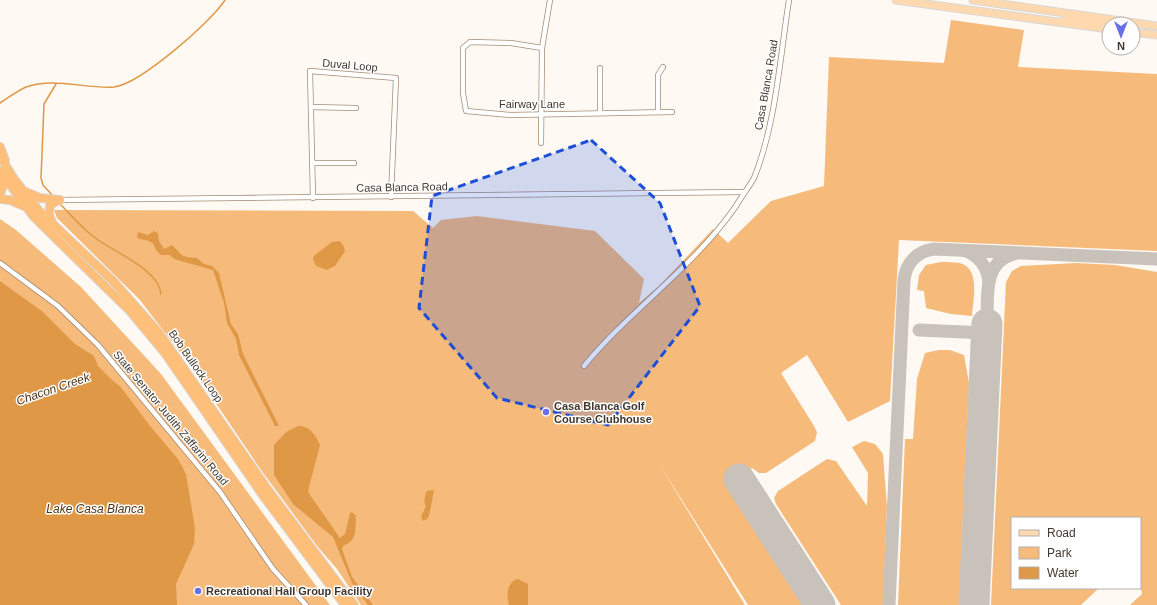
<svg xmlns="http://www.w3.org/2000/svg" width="1157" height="605" font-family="Arial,sans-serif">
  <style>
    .green { fill: #f6ba7a }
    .water { fill: #df9846 }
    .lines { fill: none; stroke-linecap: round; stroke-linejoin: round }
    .stream { stroke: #df9846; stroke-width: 1.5 }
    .taxiway { stroke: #c8c2bb; stroke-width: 13 }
    .runway { stroke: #c8c2bb; stroke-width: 31 }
    .street-casing { stroke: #a58c74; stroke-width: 6 }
    .primary-casing { stroke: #d9d7d5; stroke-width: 9 }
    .highway-casing { stroke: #d9d7d5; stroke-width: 10 }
    .street { stroke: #fff; stroke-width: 4.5 }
    .primary { stroke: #fed9b0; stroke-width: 7 }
    .highway { stroke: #febf7b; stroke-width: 8 }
    .marked { fill: #1d4ed8; fill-opacity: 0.2; stroke: #1d4ed8; stroke-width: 3; stroke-dasharray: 8 5; stroke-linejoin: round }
    .poi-dot { fill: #686ee8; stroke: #fff; stroke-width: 1.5 }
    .labels { text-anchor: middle; stroke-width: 3; stroke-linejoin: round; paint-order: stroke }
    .street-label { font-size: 11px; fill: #41372d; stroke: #fff }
    .poi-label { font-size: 11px; font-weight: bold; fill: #41372d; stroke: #fff; text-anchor: start }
    .water-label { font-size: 12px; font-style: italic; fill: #523513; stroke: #fff }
  </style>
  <rect width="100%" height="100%" fill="#fef9f3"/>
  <!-- green -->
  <g class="green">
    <path d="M951,20L1024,30L1018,67L1157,74V251L899,240L890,401L848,422L807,355L781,373L814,426L817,432L815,441L766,473H759L752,468L726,485L803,605H748L658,462L745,605H361L337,569L317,546L261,470L190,365L139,299L57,218L54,210L413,211L433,228L441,220L477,216L595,231L644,279L639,303L660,285L713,229L728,243L771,201L824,186L829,57L944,63Z"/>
    <path d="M0,219L16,230L81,287L161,374L330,605H0Z"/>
    <path d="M941,262C947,262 954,262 960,263C981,269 973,300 972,316L951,314L926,308L924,291L917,290L919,275L926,265Z"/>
    <path d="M1076,263L1115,265L1157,272V605H1130L1142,594L1140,584V518H1012V588H1099L1081,605H991L1006,282L1012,271L1021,266Z"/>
    <path d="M939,350H950L964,355L969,383L959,605H898L905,439H913L917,379L925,353Z"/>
    <path d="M864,441L875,444L883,454L887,507L883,605H841L776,504L774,498L778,491L827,459L836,461L867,506L868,473L852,447Z"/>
  </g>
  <!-- water -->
  <g class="water">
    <path d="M154,231L158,233L159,241L164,249L172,245C183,255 179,257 197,258L204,264L212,266L219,273L231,324L238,334L243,354L279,426H275L239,355L236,339L227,323L224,303L213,270L174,259L170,255H161C150,246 160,242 139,239L137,237L138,232L148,235Z"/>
    <path d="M340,241L344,247L345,251L335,266L327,270L316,266L313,259L314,256L332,242Z"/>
    <path d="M0,281L43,312L75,344L94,356L98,366L113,381L120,386L150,426L178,459L186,474L195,528L194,544L176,584L177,605H0Z"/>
    <path d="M298,426C310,426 315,434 320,445L308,491L310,495L340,538L345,534L350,513L352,512L356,516C355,530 358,540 343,546L342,549L352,577L373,605H368L352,583L333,537L293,504L274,475V445L286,432Z"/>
    <path d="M434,490L429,516L427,519L423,521L421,517L426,506C423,502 425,495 427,491Z"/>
    <path d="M518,579L528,584V605H509C506,596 507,581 518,579Z"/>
  </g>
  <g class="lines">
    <!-- stream -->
    <g class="stream">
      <path d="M0,103C8,98 17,91 26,87C54,77 86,89 114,87C140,84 211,22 225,0"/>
      <path d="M53,196L43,185L41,178L44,104L56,84"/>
      <path d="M61,205C72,216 82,228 94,237C113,252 159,269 161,294"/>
    </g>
    <!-- taxiway -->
    <g class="taxiway">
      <path d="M966,251C979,256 987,267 989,281"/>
      <path d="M987,324C988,298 982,262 1014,254"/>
      <path d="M919,330L986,333"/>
      <path d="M889,605L904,280C906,263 917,251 934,249L1157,259"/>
    </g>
    <!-- runway -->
    <g class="runway">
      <path d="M739,479L820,605"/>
      <path d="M974,605L987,324"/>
    </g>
    <!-- street casing -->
    <g class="street-casing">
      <g id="street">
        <path d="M542,48L511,43L470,42L463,48V93L466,111L511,115L672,112"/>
        <path d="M311,107L356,108"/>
        <path d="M658,112V75L663,67"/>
        <path d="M600,113V68"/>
        <path d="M541,143L542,48L550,0"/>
        <path d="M312,163H354"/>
        <path d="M313,198L310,71L396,78L391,197"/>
        <path d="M60,200L744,192"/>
        <path d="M0,263L58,306L98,345L220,492L273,569L306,605"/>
        <path d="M584,366C631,309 694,267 736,206C741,197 749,187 754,178C776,124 780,57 789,0"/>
      </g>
    </g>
    <!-- primary casing -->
    <g class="primary-casing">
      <g id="primary">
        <path d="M896,0L1109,29"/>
        <path d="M973,0L1157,26"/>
        <path d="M1064,20L1109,24"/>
        <path d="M1133,32L1157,35"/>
      </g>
    </g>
    <!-- highway casing -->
    <g class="highway-casing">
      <g id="highway">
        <path d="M0,147L5,160"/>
        <path d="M0,156L14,179L40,212L113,281L159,333L268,490L354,605"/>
        <path d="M0,171L34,217L130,311L165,353L262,494L345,605"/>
        <path d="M26,192L40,198L60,200"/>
        <path d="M0,194L3,185L1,176"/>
        <path d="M0,199L10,200L24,206"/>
        <path d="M52,222L49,215L50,205L59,200"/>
      </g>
    </g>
    <!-- street -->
    <use href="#street" class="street"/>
    <!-- primary -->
    <use href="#primary" class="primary"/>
    <!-- highway -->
    <use href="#highway" class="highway"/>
  </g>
  <!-- marked area -->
  <path class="marked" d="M591,140L660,203L700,306L608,425L497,398L419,308L432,196Z"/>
  <!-- markers -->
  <g class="poi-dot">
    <circle cx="546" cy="412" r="4"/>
    <circle cx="198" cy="591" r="4"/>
  </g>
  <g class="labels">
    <!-- street labels -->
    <g class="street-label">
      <text transform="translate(350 65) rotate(5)" y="4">Duval Loop</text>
      <text transform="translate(766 85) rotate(-80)" y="4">Casa Blanca Road</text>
      <text x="532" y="108">Fairway Lane</text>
      <text transform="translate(402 187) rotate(-1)" y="4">Casa Blanca Road</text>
      <text transform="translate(196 366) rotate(55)" y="4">Bob Bullock Loop</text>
      <text transform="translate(171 418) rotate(50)" y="4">State Senator Judith Zaffarini Road</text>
    </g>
    <!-- poi labels -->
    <g class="poi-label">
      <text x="554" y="410">Casa Blanca Golf<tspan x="554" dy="13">Course Clubhouse</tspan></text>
      <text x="206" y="595">Recreational Hall Group Facility</text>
    </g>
    <!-- water labels -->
    <g class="water-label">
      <text transform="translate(53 389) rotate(-19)" y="4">Chacon Creek</text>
      <text x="95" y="513">Lake Casa Blanca</text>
    </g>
  </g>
  <!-- legend -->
  <rect x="1011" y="517" width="130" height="72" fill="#ffffff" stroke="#b3afab"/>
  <rect x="1019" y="530" width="20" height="6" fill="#fed9b0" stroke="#b3afab"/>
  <text x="1047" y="537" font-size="12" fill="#41372d">Road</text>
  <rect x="1019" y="547" width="20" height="12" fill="#f6ba7a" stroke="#b3afab"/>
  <text x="1047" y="557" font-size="12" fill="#41372d">Park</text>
  <rect x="1019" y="567" width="20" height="12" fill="#df9846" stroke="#b3afab"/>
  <text x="1047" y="577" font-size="12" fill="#41372d">Water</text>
  <!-- north arrow -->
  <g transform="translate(1121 36) rotate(180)"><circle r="19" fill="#ffffff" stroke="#b3afab"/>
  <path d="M0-3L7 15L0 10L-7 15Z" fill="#686ee8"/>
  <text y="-6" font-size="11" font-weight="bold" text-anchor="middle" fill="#41372d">N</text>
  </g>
</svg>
